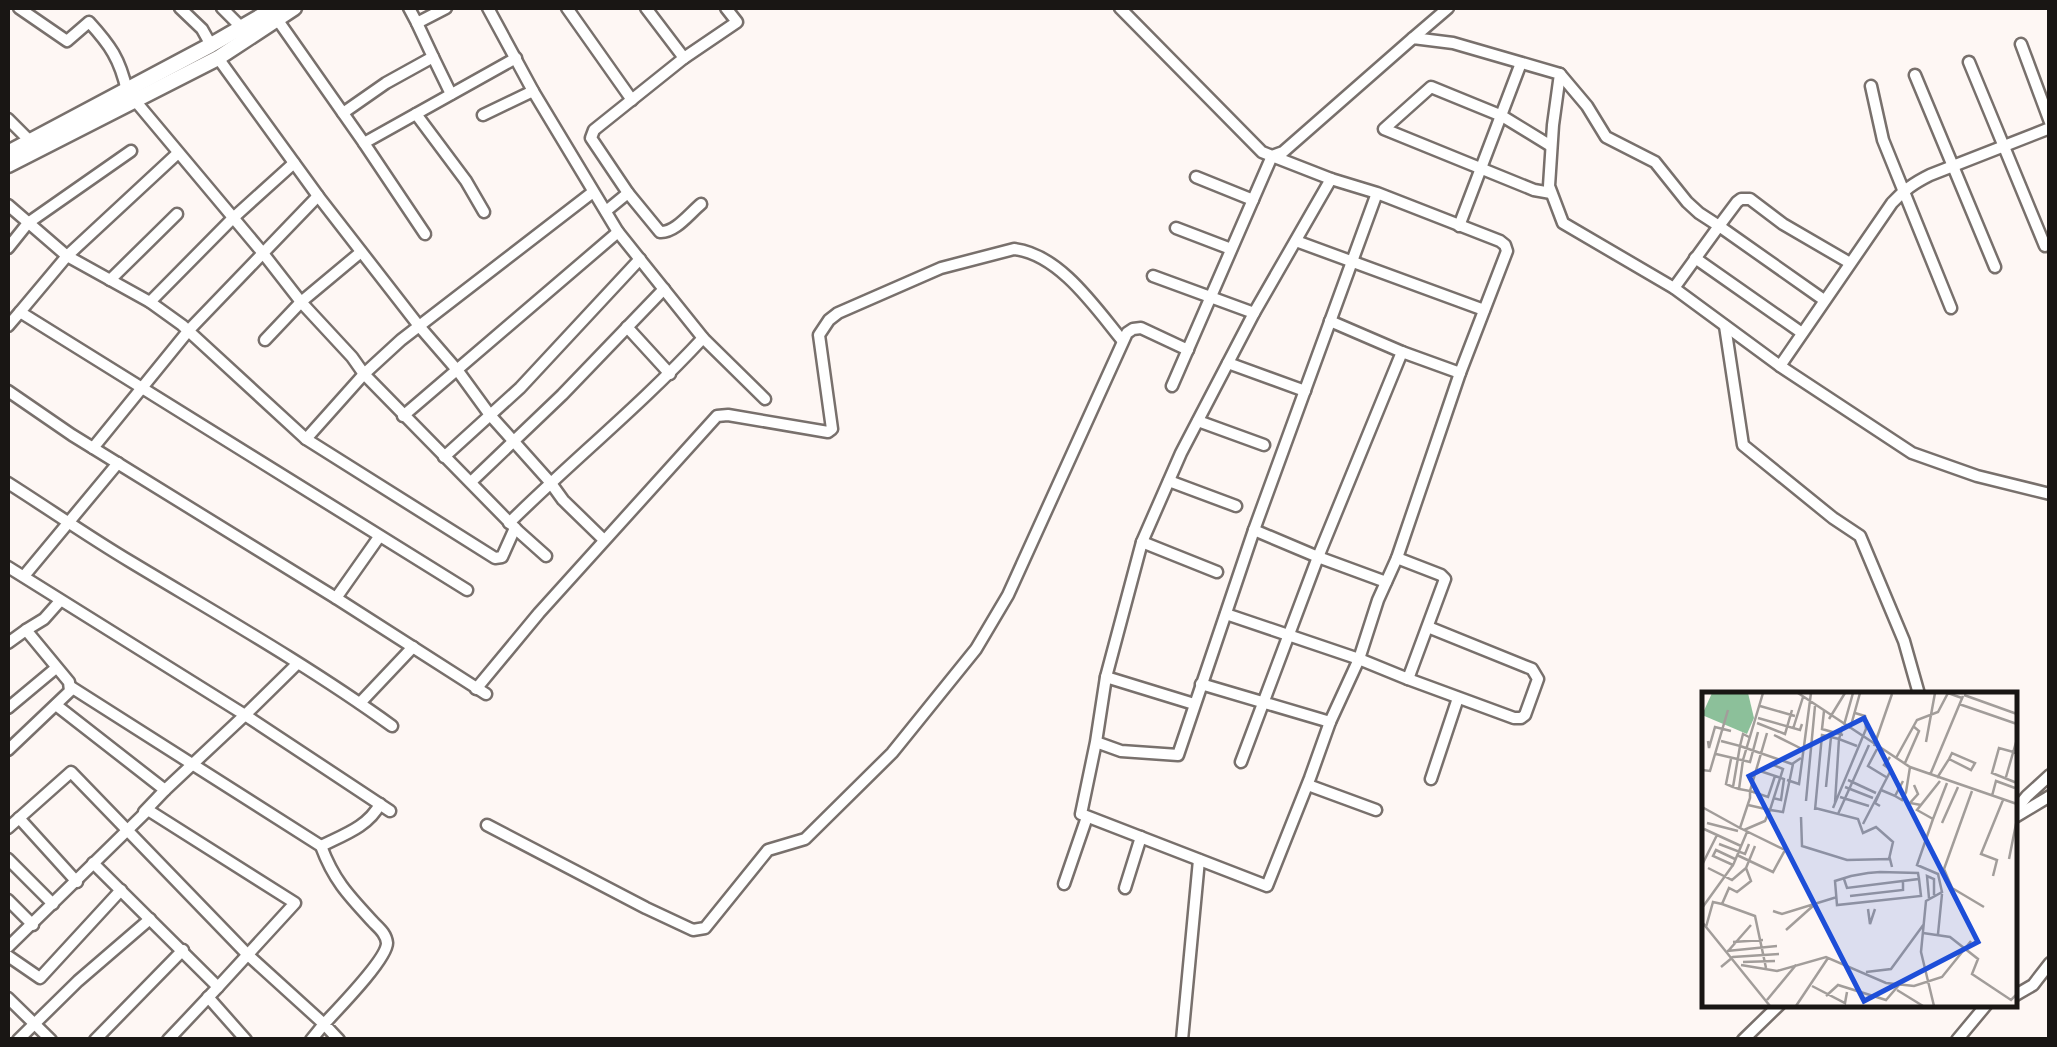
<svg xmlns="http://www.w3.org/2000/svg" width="2057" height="1047" font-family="Spectral,serif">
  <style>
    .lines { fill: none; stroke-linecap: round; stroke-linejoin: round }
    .street-casing { stroke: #78706c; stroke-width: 15 }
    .secondary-casing { stroke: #78706c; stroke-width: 19 }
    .street { stroke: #fff; stroke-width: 10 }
    .secondary { stroke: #fff; stroke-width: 14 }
    .inset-road { fill: none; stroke: #a29d9a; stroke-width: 2.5 }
    .view { fill: #1d4ed8; fill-opacity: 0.15; stroke: #1d4ed8; stroke-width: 5 }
    .inset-edge { fill: none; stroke: #191614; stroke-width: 5 }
  </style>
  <rect width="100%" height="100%" fill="#fef7f4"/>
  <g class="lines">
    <!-- street casing -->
    <g class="street-casing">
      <g id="street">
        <path d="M19,8L67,41L89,22C110,45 120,59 127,91L262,252L301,302L352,357L364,374L518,531L546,556"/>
        <path d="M180,8L202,29L211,45"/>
        <path d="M222,8L242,28"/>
        <path d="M409,8L417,23L446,8"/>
        <path d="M488,8L533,91L618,232L703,338L765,399"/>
        <path d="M567,8L632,100"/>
        <path d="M646,8L684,58L594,130L591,138L628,193L660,232C675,233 689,214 701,204"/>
        <path d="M1120,8L1262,152L1272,156L1283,152L1413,38L1453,43L1560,74L1553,125L1549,186L1563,223L1674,288L1780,366L1912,453L1977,476L2050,494"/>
        <path d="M277,19L364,143L516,58"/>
        <path d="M1413,38L1448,8"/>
        <path d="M2021,44L2050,122"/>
        <path d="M433,57L451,94"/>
        <path d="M218,58L318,196L419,326L458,371L490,415L550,482L563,500L604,540"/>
        <path d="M684,58L737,22L726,8"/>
        <path d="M1969,62L2045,246"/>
        <path d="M1560,74L1587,106L1606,137L1655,162L1687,202L1699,213L1719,226L1737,202L1741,199H1750L1783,224L1850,263"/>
        <path d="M1915,75L1995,267"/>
        <path d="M1871,86L1883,140L1951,308"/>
        <path d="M343,113L386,83L433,57L417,23"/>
        <path d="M416,114L466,181L484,212"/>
        <path d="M483,115L533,91"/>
        <path d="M8,119L30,141"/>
        <path d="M364,143L425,234"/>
        <path d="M1551,146L1502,116L1431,87L1384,129L1534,190L1551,193"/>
        <path d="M178,153L67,256L150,302L182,325L306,439L495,558L502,557L515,528"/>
        <path d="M1196,177L1253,200"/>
        <path d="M8,205L67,256L20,312L467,590"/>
        <path d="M606,211L628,193"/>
        <path d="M1459,226L1521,63"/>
        <path d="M1176,228L1231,249"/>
        <path d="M1296,241L1484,310"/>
        <path d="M8,248L28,223L131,151"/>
        <path d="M1695,258L1802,333"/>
        <path d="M1153,276L1254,313"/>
        <path d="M110,280L177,214"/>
        <path d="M1674,288L1719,226L1824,300"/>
        <path d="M150,302L232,219L294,163"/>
        <path d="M8,326L20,312"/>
        <path d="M1725,326L1743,445L1833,518L1860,536L1904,641L1919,694"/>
        <path d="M627,327L670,374"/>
        <path d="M265,340L301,302L361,252"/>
        <path d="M1402,352L1460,373"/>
        <path d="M1228,363L1305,391"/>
        <path d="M1780,366L1892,203C1904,190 1914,183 1930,175L2050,128"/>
        <path d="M1172,386L1272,156L1331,179"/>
        <path d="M8,391L72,435L336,598L486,694"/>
        <path d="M403,416L618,232"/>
        <path d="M1198,421L1264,445"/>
        <path d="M306,439L364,374L401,340L593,192"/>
        <path d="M93,448L189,330L318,196"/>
        <path d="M444,457L520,388L640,259"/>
        <path d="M1169,481L1236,506"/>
        <path d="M471,482L562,395L664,289"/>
        <path d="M8,483C49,509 89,537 131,562C219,615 309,666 392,726"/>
        <path d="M509,523C573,460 642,404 703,338"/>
        <path d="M1254,530L1318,557L1386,582"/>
        <path d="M1142,542L1217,572"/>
        <path d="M8,567L245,715L165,790"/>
        <path d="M24,576L118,463"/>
        <path d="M336,598L379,537"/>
        <path d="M1226,614L1359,659L1408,679L1445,579L1441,575L1397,558"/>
        <path d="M8,643L26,630"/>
        <path d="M297,664L245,715L390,811"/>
        <path d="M1106,677L1194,704"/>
        <path d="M1408,679L1514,718H1521L1525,715L1538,679L1532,669L1428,627"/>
        <path d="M1201,684L1330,722"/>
        <path d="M71,687L321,846C334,881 349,896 374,923C380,929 386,934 387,943C387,959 337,1010 324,1024L339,1040"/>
        <path d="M476,689L539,613L717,416L728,415L828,432L832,429L819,335L829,320L838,313L941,268L1014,249C1059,254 1095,307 1122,340"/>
        <path d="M360,703L413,647"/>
        <path d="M56,705L165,790L144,812"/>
        <path d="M8,708L56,668"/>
        <path d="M1096,742L1121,751L1178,755L1254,530L1377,193L1500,241L1505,245L1507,251L1460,373L1397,558L1378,600L1359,659L1330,722L1310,778L1267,886L1081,814L1096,742L1106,677L1142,542L1181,453L1254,313L1331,179L1377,193"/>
        <path d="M8,750L70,691L69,682L26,630L44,619L60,601"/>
        <path d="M1241,762L1318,557L1402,352L1330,321"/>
        <path d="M1431,779L1458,698"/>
        <path d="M1308,785L1376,810"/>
        <path d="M2014,812L2027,796L2050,775"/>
        <path d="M2015,817L2050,796"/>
        <path d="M19,818L77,882"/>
        <path d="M487,825L646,908L693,930L705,928L768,850L805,839L892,753L976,649L1008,595L1127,333L1133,329L1141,328L1188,350"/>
        <path d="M8,828L71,772L248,955L324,1024L311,1040"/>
        <path d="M321,846C343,835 368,827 380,804"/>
        <path d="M8,859L53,904"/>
        <path d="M93,863L218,987L168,1040"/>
        <path d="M1064,884L1087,817"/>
        <path d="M1125,888L1141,837"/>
        <path d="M8,900L33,925"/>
        <path d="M8,947L148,810L295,903L218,987"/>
        <path d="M8,956L40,978L121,890"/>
        <path d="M2014,996L2033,985L2050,963"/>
        <path d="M208,997L246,1040"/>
        <path d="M8,998L51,1040"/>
        <path d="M18,1040L78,981L150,919"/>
        <path d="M95,1040L183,950"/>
        <path d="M1182,1040L1199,860"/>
        <path d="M1743,1040L1780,1004"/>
        <path d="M1957,1040L1987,1004"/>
      </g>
    </g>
    <!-- secondary casing -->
    <g class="secondary-casing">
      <g id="secondary">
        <path d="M8,153L211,45L275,8"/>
        <path d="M8,165L218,58L294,8"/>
      </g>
    </g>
    <!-- street -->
    <use href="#street" class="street"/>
    <!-- secondary -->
    <use href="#secondary" class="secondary"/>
  </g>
  <!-- overview -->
  <g transform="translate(1702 692)">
    <rect width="315" height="315" fill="#fef7f4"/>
    <path d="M10,1H46L52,26L45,42L0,23Z" fill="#8cc09a"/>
    <path class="inset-road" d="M96,1L208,75L315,112M262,3L315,22M257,12L315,32M58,14L93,24M122,19L120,37L141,43M56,26L98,38L100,32M127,27L143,1M55,31L83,42L90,18M142,33L151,1M91,37L101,5M148,37L158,1M65,41L48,99L66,105L73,84M72,43L100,57M6,49L7,56L13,35L29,39M19,49L38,54L41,42L47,45M224,50L233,1M172,54L190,2M175,57L166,74L184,85M315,61L297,56L290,81L315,91M14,62L48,70L56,40M194,66L215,28L236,20L246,1L260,6M29,67L24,92L31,95M203,71L217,39L211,34M0,78L8,79L26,18M58,79L82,87L79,108L71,106M228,83L261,4M304,85L315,47M235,86L247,67L269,78L273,71L250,61L247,67M85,88L97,92L109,1M146,88L174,101M212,93L216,102L208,111L219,113M124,95L129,45L137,47L141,34M143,95L171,106M37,97L31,95L38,54L90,72L99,66M270,99L242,177L250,196L282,215M193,104L200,108L204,100L208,75M290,104L294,89L313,96M138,105L167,114M104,109L113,14M133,111L137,47L155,54M46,113L68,118L81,77L69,72M178,114L173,111L179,98L193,104L201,89M0,115L38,136L48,106V99L37,97L41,68L61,1M113,116L156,127L161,141L174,135L191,150L187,167M131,116L164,37L163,24L153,21M113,118L120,43L129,45M136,122L167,53M99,125L100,154L145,168L188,167L190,175M231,127L245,91M5,131L36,139M240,131L256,95M161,132L189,78L182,73L188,65M2,137L39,154M42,138L63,129L68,118L81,120L91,72M17,152L43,162L47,152M35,163L71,180L83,158L38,136M33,167L14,158L11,164L31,173L32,171L45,140M307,167L315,127M0,173L15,143M6,176L30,188L44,176M291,184L295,168L279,162L301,108M142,187L145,196L217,187L219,204L135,213L133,189L149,184L166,181L178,180L216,181L217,187M148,204L201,198V189M227,206L225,184L232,187V203M20,212L53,224L64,276M0,216L31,173M166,217L168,232L173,217M71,219L80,222L135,205M0,230L68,314M4,235L11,210L20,212L27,196L35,200L49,189L44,176L53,154M84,238L112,213M221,241L248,245L276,267L270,282L309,308L315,302M236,242L240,202M31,250L61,248M27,258L49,233M25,259L75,254M41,270L73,269M39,273L75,279L124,265L184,291L212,294L240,285L269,249M19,275L31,265L77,262M164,280L189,277L222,232M110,294L143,311L145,300M195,298L221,314M124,304L136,293L184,308L197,293M65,308L94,273M94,314L126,266M232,314L219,260L224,209L240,200L236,182L215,173L231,127L215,118L238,89"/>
    <path class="view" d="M162,26L276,250L162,309L47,84Z"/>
    <rect width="315" height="315" class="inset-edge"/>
  </g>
  <!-- border -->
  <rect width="2057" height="1047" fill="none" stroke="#191614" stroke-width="20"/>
</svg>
